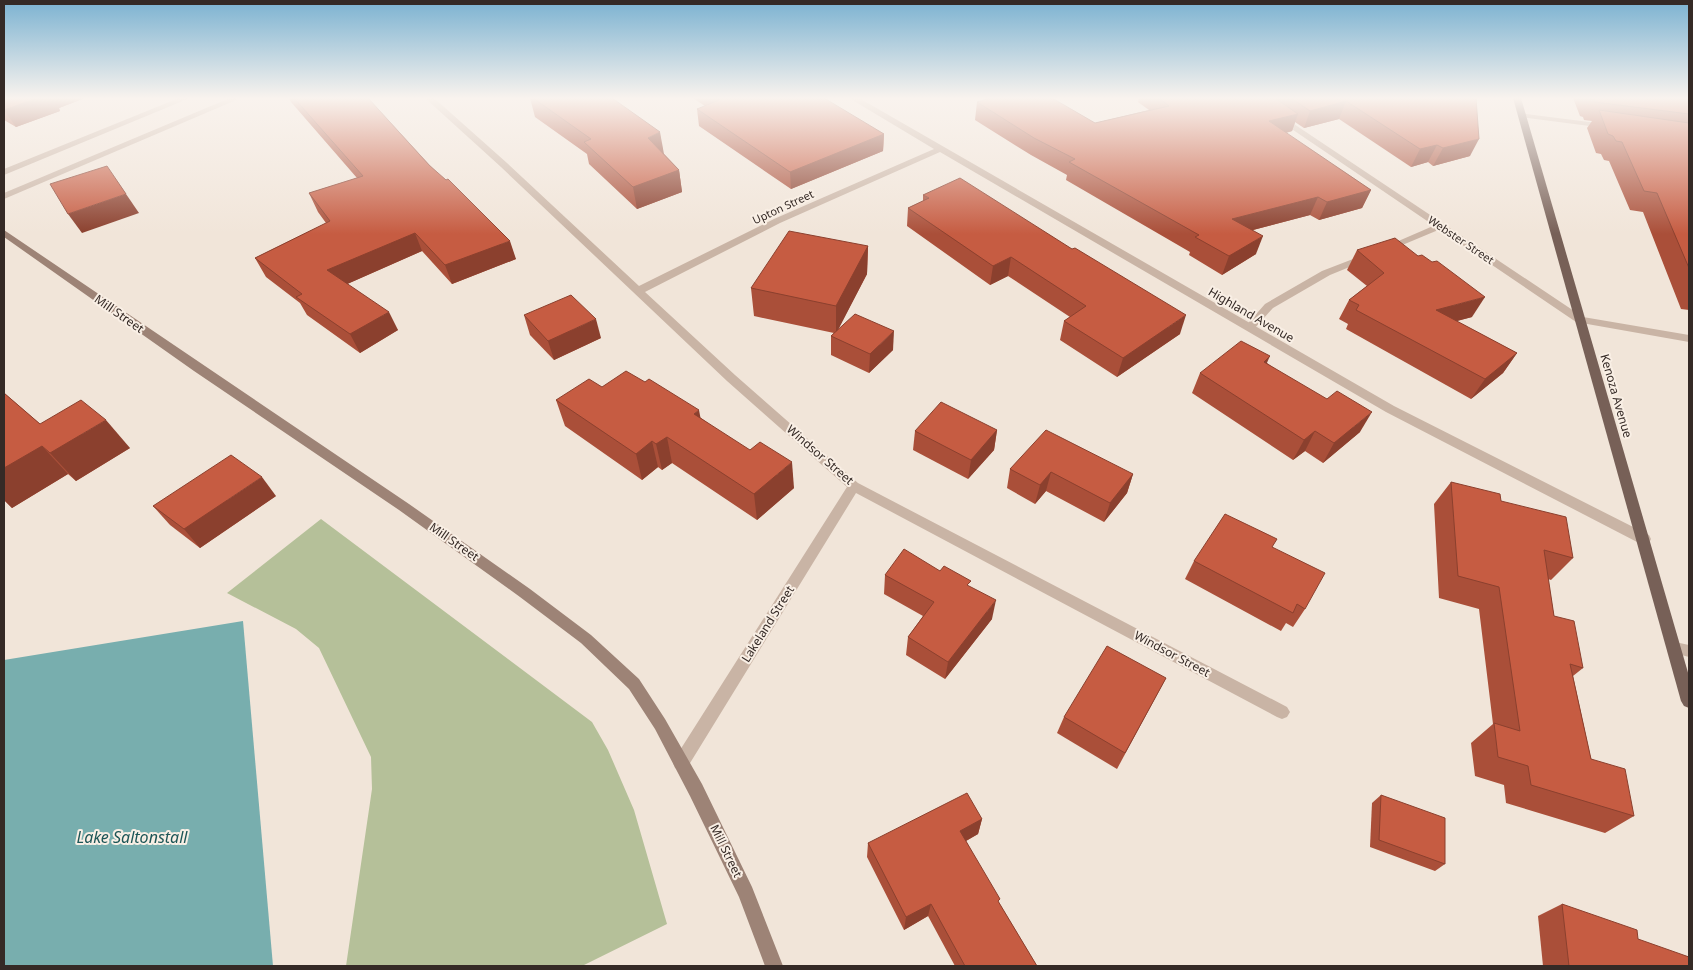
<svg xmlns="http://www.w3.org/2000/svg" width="1693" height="970" font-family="'Noto Sans',sans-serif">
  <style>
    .green { fill: #b5c099 }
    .water { fill: #78aeae }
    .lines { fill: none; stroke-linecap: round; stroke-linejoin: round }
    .service { fill: #c9b4a5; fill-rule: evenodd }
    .minor { fill: #c9b4a5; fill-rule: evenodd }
    .secondary { fill: #9d8376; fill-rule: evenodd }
    .primary { fill: #776057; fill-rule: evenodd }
    .wall { fill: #aa4f39 }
    .shaded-wall { fill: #8b402e }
    .building { fill: #c65c42; stroke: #8b402e }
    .labels { text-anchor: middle; stroke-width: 4; stroke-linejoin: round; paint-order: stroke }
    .far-street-label { font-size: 11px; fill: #352a26; stroke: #f9efe5 }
    .street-label { font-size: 12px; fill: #352a26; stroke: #f9efe5 }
    .near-water-label { font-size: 16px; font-style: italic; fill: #1c5556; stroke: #f9efe5 }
  </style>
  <rect width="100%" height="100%" fill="#f1e5d9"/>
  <!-- green -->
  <path class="green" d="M321,519L592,722L608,750L634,810L667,924L582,966H346L372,789L371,757L319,648L296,629L227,593Z"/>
  <!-- water -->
  <path class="water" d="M243,621L273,966H4V660Z"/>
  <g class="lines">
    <!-- service -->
    <g class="service">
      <path d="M1440,223L1445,226L1443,228L1388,251H1382L1380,249Z"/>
      <path d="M1366,254L1369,255V259L1330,275L1273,308L1253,330L1249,331L1244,328L1265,304L1322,271Z"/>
    </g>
    <!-- minor -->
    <g class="minor">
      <path d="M179,98H190L4,175V169Z"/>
      <path d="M230,98H241L4,199V193Z"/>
      <path d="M425,98H434L507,163L639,286L774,219L934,149L849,98H859L1394,406L1649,535L1651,539L1649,543L1644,544L1639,543L1386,412L940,152L780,223L645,292L735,375L858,483L1287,707L1290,712L1287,717L1282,719L1277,717L856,493L687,768L681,771L675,768L673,763L675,758L847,487L727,381L501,167Z"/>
      <path d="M1246,98H1255L1583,317L1689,335V342L1576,322Z"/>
      <path d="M1518,113L1605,124L1609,126L1605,128L1521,117H1518Z"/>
      <path d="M1675,642L1689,645V657L1670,652L1668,648L1670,644Z"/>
    </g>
    <!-- secondary -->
    <path class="secondary" d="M4,230L409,504L530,589L591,635L639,679L665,719L702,784L752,887L783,966H765L739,897L690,796L655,729L629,689L581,643L520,597L399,510L194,371L4,237Z"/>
    <!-- primary -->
    <path class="primary" d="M1513,98H1521L1689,676V708L1684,706L1681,701Z"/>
  </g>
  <!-- wall -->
  <g class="wall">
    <path d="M4,98H85L59,108L60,111L16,127L4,120Z"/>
    <path d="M289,98H368L516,259L452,284L422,251L347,284L398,330L360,353L307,315L300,303L266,277L255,258L326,223L318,212L309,193L357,178L291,102Z"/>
    <path d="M530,98H612L679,170L682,192L637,209L589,164L587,154L535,117Z"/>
    <path d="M693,98H816L884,134L883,151L791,189L699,126L697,109L705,106Z"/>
    <path d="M1139,98H1476L1470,156L1433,166L1428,162L1411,167L1339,119L1304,128L1295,122L1292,131L1286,133L1371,190L1362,208L1319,220L1310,215L1253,230L1256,254L1222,275L1189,255L1190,252L1066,180L1067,175L1031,155L975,120L977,102L1095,123L1149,110L1138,102Z"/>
    <path d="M1573,98H1689V310L1681,309L1643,212L1630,210L1609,161L1604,160L1601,154L1596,153L1587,128L1592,121L1584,120L1583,117L1580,116Z"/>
    <path d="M923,195L1180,334L1117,377L1060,340L1064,321L1070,317L1008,276L990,285L907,226L908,208L923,201Z"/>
    <path d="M868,246L867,274L838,329L893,350L869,373L831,355V336L834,333L754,316L751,288Z"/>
    <path d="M1357,250L1472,317L1456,321L1517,353L1503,373L1471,399L1346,329L1348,324L1339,319L1349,300L1367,286L1347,270Z"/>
    <path d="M524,315L601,338L554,360L530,335Z"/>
    <path d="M1267,363L1360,432L1323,463L1305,451L1293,460L1192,393L1200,373Z"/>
    <path d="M602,387L701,418L794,488L757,520L672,463L662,470L658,467L642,480L565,426L556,400Z"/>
    <path d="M4,393L40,424L130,448L76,481L68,474L12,508L4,500Z"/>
    <path d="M997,430L994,450L968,479L913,450L915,431Z"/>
    <path d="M1010,469L1133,474L1127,493L1104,522L1046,491L1035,504L1007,488Z"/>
    <path d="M1451,482L1501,501L1573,558L1551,580L1548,579L1554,616L1583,668L1573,676L1591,759L1634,816L1605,833L1506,803L1504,785L1475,776L1471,743L1493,724L1479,609L1439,598L1434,504Z"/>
    <path d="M276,496L200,548L170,525L153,506Z"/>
    <path d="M1272,547L1305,609L1293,627L1286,623L1281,631L1185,579L1194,561Z"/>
    <path d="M940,571L970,587L992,619L945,679L906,655L908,637L923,616L884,594L885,575Z"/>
    <path d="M1166,678L1117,769L1057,733L1064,717Z"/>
    <path d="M1381,795L1445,864L1435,871L1370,847L1372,803Z"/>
    <path d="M982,819L978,834L966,841L999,903L1037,966H955L928,916L904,930L867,857L868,843Z"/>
    <path d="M1562,904L1638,939L1689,966H1543L1538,916Z"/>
  </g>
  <!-- shaded-wall -->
  <g class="shaded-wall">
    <path d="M38,98H85L59,108L60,111L16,127L4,110Z"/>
    <path d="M1346,101L1339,119L1304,128L1310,111Z"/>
    <path d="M1298,114L1292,131L1262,139L1269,121Z"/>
    <path d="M660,132L664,154L651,159L648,138Z"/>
    <path d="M884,134L883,151L791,189L790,172Z"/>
    <path d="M1479,139L1470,156L1433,166L1443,148Z"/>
    <path d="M1437,145L1428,162L1411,167L1420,149Z"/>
    <path d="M679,170L682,192L637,209L633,187Z"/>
    <path d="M1371,190L1362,208L1319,220L1327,202Z"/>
    <path d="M126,194L139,213L82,233L68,214Z"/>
    <path d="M1318,197L1310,215L1226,237L1232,219Z"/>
    <path d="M415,233L422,251L336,289L327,270Z"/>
    <path d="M1263,236L1256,254L1222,275L1229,256Z"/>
    <path d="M510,241L516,259L452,284L445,265Z"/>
    <path d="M868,246L867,274L836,334V306Z"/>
    <path d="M1011,257L1008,276L990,285L993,266Z"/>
    <path d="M1485,297L1472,317L1424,330L1436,310Z"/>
    <path d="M389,312L398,330L360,353L350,334Z"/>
    <path d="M1186,315L1180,334L1117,377L1123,358Z"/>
    <path d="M596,319L601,338L554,360L548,341Z"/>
    <path d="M894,331L893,350L869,373L870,354Z"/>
    <path d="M1517,353L1503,373L1471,399L1485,379Z"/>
    <path d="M1270,356L1261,376L1264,362Z"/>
    <path d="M699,410L704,436L694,414Z"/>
    <path d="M1372,412L1360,432L1323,463L1334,443Z"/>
    <path d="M106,420L130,448L76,481L50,453Z"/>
    <path d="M997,430L994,450L968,479L971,460Z"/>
    <path d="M1315,431L1305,451L1293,460L1304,440Z"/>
    <path d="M667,437L672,463L662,470L656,444Z"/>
    <path d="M652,441L658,467L642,480L636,454Z"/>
    <path d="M42,446L68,474L12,508L4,500V468Z"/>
    <path d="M792,462L794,488L757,520L754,494Z"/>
    <path d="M1051,472L1046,491L1035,504L1040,485Z"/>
    <path d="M1133,474L1127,493L1104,522L1110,503Z"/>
    <path d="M262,477L276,496L200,548L184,529Z"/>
    <path d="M996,600L992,619L945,679L948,662Z"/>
    <path d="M982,819L978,834L957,846L960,831Z"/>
    <path d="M931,904L928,916L904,930L906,917Z"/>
  </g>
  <!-- building -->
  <g class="building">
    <path d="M4,98H38L4,110Z"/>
    <path d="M294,98H368L429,165L446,180L448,179L510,241L445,265L415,233L327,270L389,312L350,334L296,297L302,294L255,258L330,221L309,193L363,176Z"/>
    <path d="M533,98H612L660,132L648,138L679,170L633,187L584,142L591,139Z"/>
    <path d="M716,98H816L818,99L824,98L884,134L790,172L697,109L719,100Z"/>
    <path d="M990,98H1052L1095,123L1169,106L1159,98H1275L1298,114L1269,121L1371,190L1327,202L1318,197L1232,219L1263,236L1229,256L1195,237L1199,235L1069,162L1075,159L1034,138L977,102Z"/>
    <path d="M1291,98H1476L1479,139L1443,148L1437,145L1420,149L1346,101L1310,111Z"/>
    <path d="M1591,98H1689V114L1595,102L1594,98Z"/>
    <path d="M1599,110L1689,123V268L1657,193L1644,191L1622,142L1616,141L1613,136L1608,134Z"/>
    <path d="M107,166L126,194L68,214L50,184Z"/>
    <path d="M960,178L1072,249L1075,248L1186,315L1123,358L1064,321L1086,306L1011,257L993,266L908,208L929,198L923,195Z"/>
    <path d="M789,231L868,246L836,306L751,288Z"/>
    <path d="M1395,238L1418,256L1422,255L1432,262L1437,261L1485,297L1436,310L1517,353L1485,379L1356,310L1359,305L1349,300L1384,273L1357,250Z"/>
    <path d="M571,295L596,319L548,341L524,315Z"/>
    <path d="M855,314L894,331L870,354L831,336Z"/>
    <path d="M1241,341L1270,356L1264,362L1327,399L1337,391L1372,412L1334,443L1315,431L1304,440L1200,373Z"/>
    <path d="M626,371L645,382L649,379L699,410L694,414L750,450L760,442L792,462L754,494L667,437L656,444L652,441L636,454L556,400L589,379L602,387Z"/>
    <path d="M4,393L40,424L81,400L106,420L50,453L42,446L4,468Z"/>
    <path d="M941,402L997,430L971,460L915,431Z"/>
    <path d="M1046,430L1133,474L1110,503L1051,472L1040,485L1010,469Z"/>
    <path d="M231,455L262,477L184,529L153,506Z"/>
    <path d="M1451,482L1500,494L1501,501L1566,517L1573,558L1544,550L1554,616L1574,621L1583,668L1570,664L1591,759L1625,769L1634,816L1531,785L1528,766L1498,757L1494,723L1520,731L1499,587L1458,576Z"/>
    <path d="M1225,514L1277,539L1272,547L1325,573L1305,609L1297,604L1293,613L1194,561Z"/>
    <path d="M904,549L940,571L944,566L971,581L967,585L996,600L948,662L908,637L934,602L885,575Z"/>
    <path d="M1107,646L1166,678L1125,753L1064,717Z"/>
    <path d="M967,793L982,819L960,831L1000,899L998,901L1037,966H965L931,904L906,917L868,843Z"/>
    <path d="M1381,795L1445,818V864L1379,840Z"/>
    <path d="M1562,904L1637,930L1638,939L1689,957V966H1569Z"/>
  </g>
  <!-- sky -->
  <linearGradient id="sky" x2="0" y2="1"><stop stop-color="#7bb2d1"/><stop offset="0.42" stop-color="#f9f3ee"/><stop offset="1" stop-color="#f9f3ee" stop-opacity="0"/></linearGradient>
  <rect width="1693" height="234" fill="url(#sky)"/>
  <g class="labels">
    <!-- far-street labels -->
    <g class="far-street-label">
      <text transform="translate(783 207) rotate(-25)" y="4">Upton Street</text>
      <text transform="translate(1461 240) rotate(34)" y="4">Webster Street</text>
    </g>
    <!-- street labels -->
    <g class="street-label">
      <text transform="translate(119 314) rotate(35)" y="4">Mill Street</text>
      <text transform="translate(1251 315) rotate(30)" y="4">Highland Avenue</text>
      <text transform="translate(1616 396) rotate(74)" y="4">Kenoza Avenue</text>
      <text transform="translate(820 455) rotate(41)" y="4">Windsor Street</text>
      <text transform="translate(454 542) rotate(35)" y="4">Mill Street</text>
      <text transform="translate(768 624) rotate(-58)" y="4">Lakeland Street</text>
      <text transform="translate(1172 654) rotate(28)" y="4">Windsor Street</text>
      <text transform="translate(726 851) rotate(64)" y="4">Mill Street</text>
    </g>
    <!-- near-water labels -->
    <g class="near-water-label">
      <text x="132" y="843">Lake Saltonstall</text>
    </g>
  </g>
  <!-- border -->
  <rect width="1693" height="970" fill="none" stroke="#352a26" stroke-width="10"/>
</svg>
